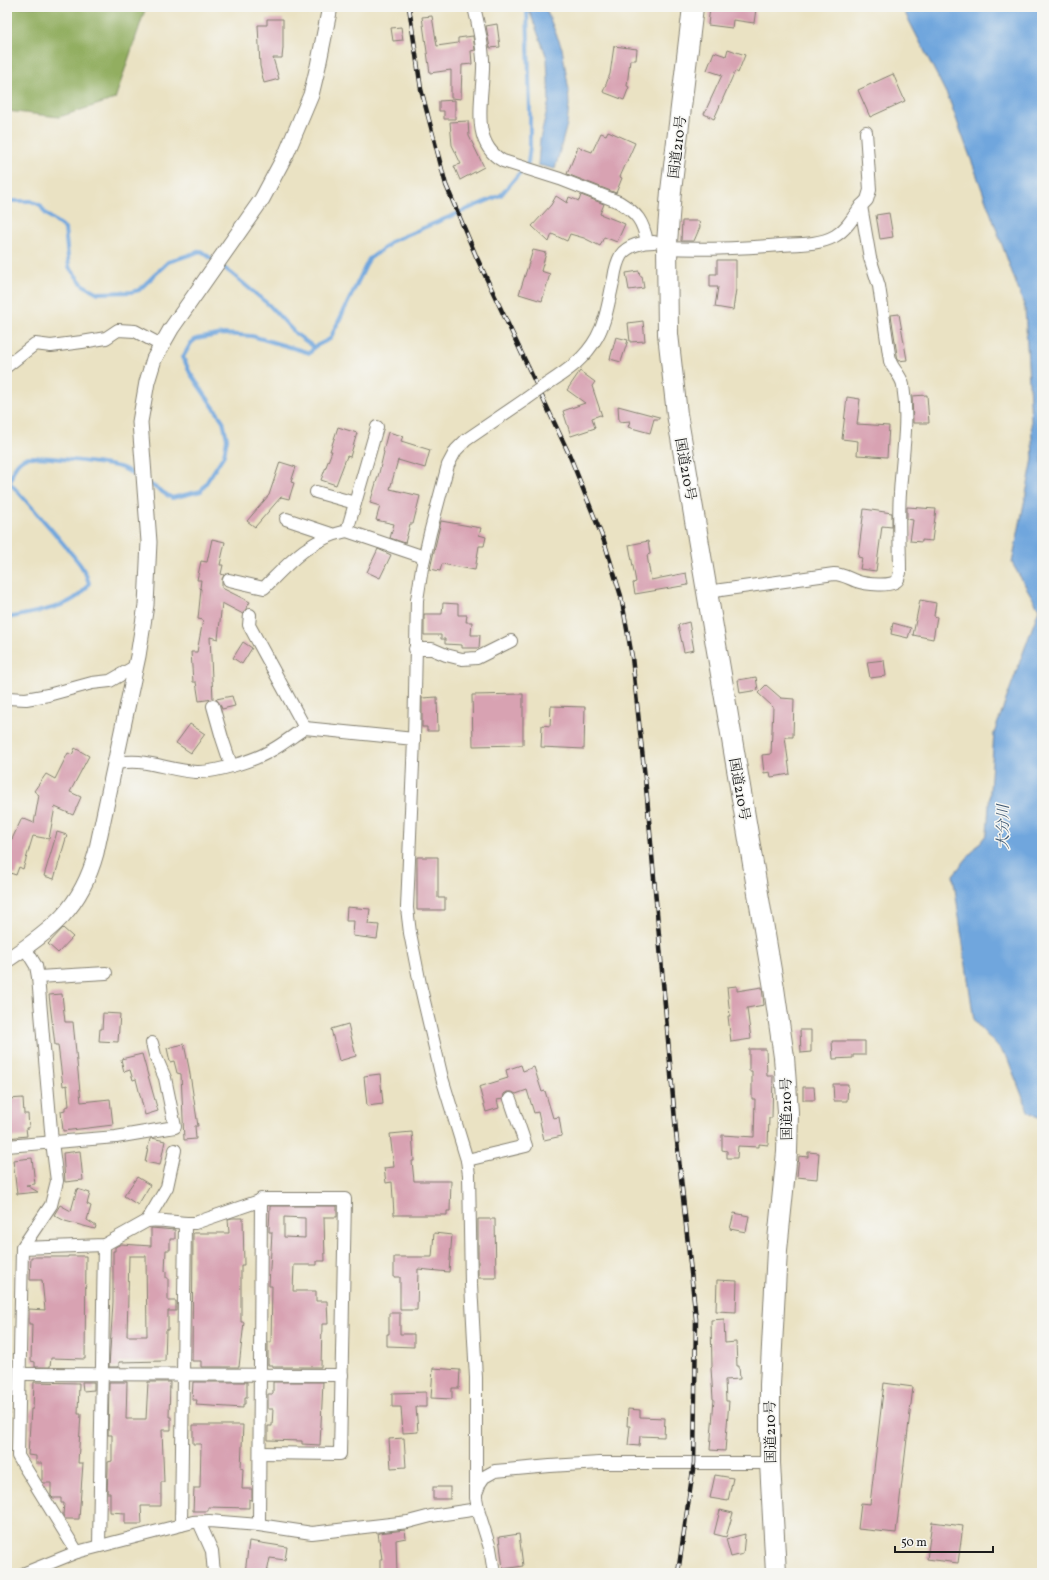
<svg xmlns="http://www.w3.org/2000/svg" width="1049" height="1580" font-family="Vollkorn,'Noto Serif JP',serif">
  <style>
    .forest { fill: #92ae60; stroke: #57653e }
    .water { fill: #6fa6dd; stroke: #46617c }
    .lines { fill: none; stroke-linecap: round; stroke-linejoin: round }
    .stream { stroke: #6fa6dd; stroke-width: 4 }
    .building { fill: #d8a2b2; fill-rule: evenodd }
    .minor-casing { stroke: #837f70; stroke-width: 14 }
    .tertiary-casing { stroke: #837f70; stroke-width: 17 }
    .trunk-casing { stroke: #837f70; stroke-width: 22 }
    .minor { stroke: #fff; stroke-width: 12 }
    .tertiary { stroke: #fff; stroke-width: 15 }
    .trunk { stroke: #fff; stroke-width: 20 }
    .rail-casing { stroke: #1c1c1c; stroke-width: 4.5 }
    .rail { stroke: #f6f6f2; stroke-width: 3; stroke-dasharray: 9; stroke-linecap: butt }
    .minor-bridge-casing { stroke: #837f70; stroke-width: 14; stroke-linecap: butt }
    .minor-bridge { stroke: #fff; stroke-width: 12 }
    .labels { text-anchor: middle; stroke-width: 3; stroke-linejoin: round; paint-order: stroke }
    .street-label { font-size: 14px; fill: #1c1c1c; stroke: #f6f6f2 }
    .water-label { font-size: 15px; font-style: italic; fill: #415a73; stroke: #f6f6f2 }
  </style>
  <rect width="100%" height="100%" fill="#f6f6f2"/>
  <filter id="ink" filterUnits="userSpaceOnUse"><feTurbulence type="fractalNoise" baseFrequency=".025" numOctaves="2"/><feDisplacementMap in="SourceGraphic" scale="8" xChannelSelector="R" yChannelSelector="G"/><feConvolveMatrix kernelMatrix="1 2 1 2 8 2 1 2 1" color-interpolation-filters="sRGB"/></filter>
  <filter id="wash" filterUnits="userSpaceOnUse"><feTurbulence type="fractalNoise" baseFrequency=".012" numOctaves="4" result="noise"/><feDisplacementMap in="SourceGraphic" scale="16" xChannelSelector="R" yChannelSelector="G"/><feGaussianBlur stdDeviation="0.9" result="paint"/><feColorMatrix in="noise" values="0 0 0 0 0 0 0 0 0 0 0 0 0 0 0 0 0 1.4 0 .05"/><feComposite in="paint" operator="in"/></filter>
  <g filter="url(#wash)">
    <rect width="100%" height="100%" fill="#eae2c3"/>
    <!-- forest -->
    <path class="forest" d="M7,7H146L115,99L59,117L7,111Z"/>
    <!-- water -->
    <g class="water">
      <path d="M528,7H545L562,48L568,85L569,105L567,124L555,169L538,165L540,139L549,101L547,58Z"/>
      <path d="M902,7H1042V1119L1028,1111L1007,1057L974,1021L953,875L987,834L994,733L1039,609L1012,563L1033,459L1025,308L949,99Z"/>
    </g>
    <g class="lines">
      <!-- stream -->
      <g class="stream">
        <path d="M7,201H31L40,205L45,213L65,229L69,267L83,285L98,293L132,292L139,290L168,262L201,251L231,273L269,305L296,334L314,347"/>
        <path d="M148,483L172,498L201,491L224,455L227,439L223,421L190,373L183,357L191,343L196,339L223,334L252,336L310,353L314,347L330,339L369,259L387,246L390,242L501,195L528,163L530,147V111L527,7"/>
        <path d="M7,618C33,612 76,609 89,583C85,568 75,558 66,547C48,525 29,504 10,483C12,473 15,462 25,458C32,454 108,464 119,467C127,469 134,475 141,479"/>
      </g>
    </g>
    <g id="blocks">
      <!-- building -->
      <g class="building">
        <path d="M710,7H740L756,9L754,23L733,20L732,28L708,25Z"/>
        <path d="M432,16L437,46L458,43V38L473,36L475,50L471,51L472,64L462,65L461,99L451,98V70L430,73L422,17Z"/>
        <path d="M267,19H283V48L282,58H273L279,79L264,83L260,66L258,25H267Z"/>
        <path d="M497,24L500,47L490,48L486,26Z"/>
        <path d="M401,27L403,40L393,41L391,28Z"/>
        <path d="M614,46L637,49L636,60H630L627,86L629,87L624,100L603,92L610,74Z"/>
        <path d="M728,49L745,55L738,73L735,71L714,119L704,114L722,75L707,70L714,52L726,56Z"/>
        <path d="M893,74L905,101L870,117L858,90Z"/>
        <path d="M455,100V119H444V111H439V101Z"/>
        <path d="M468,121L469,136L484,167L460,180L454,166L461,164L452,145L450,122Z"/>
        <path d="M608,131L635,143L620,177L622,178L616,193L567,174L578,147L592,152L601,133L606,135Z"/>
        <path d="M581,195L604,204L600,214L625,224L617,242L604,237L600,246L584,238L570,234L567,241L552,234L549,242L532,226L551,205L556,196L567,203L569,197L579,201Z"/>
        <path d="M889,213L893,237L880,239L876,215Z"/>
        <path d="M682,221H699L700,227L694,241H681Z"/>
        <path d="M533,250L546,253L541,271L550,274L542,301L519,294Z"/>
        <path d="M717,260H736V289L733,310L715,307L718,287H710V274H717Z"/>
        <path d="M639,271L640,276H642L644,288L629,290L626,273Z"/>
        <path d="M899,314L907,360L898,361L891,315Z"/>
        <path d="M643,321L645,341L630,342L628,323Z"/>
        <path d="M616,337L628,340L621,362L610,359Z"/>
        <path d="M580,371L595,382L592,386L602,416L600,415L592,418L595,428L571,436L563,411L585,403L567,390Z"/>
        <path d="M927,395L929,423H913L912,396Z"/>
        <path d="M847,397L860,399L857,424L889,426L887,457L857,455L858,441L842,439Z"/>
        <path d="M618,406L659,417V419H654L650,433L628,427L630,421L619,422Z"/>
        <path d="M338,427L357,433L350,457L347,456L336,485L321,480L332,451H330Z"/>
        <path d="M388,432L403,436L401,441L430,450L425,468L398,460L390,489L420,496L413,524H410L405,543L390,538L394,524L376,520L380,506L370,503L379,473L384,452L383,451Z"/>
        <path d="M280,462L296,467L291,482L294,483L289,499L281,497L255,527L247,521L269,495Z"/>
        <path d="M907,507L936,509L932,541L922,540V542L910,541L913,520L907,519Z"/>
        <path d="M864,509L892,513V527L882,526L876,571L860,569L862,558L858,557Z"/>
        <path d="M441,521L481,528L479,535L486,537L484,546H479L475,570L442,564L440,571L430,569Z"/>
        <path d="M212,539L225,542L220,565H223L221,574L224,575L222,579V588L250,602L243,614L222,603L218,639L210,637L213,699L199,701L196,682H193L191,652H197L203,620L198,619L201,589L200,588L201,580H197L201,561L207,562Z"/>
        <path d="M648,541L650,554L647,555L651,580L686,573L688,585L635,594L633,583L636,582L629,545Z"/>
        <path d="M378,549L391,555L380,578L367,572Z"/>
        <path d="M920,600L936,603L934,616L937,617L933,639L913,635Z"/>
        <path d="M443,603L458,604V615H467L466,622H472L471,635H480L479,648H462V645L445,644V639H441V635H424V614H442Z"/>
        <path d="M689,622L694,650L684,652L678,625Z"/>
        <path d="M893,623L911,628L908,638L891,634Z"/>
        <path d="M243,642L252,648L242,664L233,658Z"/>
        <path d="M884,660L886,676L870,678L867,662Z"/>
        <path d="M756,677L758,690L740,693L738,680Z"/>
        <path d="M766,685L781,698L794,699L793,737H785L790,774L771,777L770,772L764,773L762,755L771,754L773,707L758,693Z"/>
        <path d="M523,694V745L473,746L472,695Z"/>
        <path d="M232,696L235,706L222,709L220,704L216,699Z"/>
        <path d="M437,697L438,731H427V727H422V698Z"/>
        <path d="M551,706L585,707L584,749L541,747L542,725L550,726Z"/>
        <path d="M190,724L205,734L191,753L176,743Z"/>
        <path d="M75,748L89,756L70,792L81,797L73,815L55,807L49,839L33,836L23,869L19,867L16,875L7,872V851L11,839H12L22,818L34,823L39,795L34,791L46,774L55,779L68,753L72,755Z"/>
        <path d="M57,832L67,835L54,879L44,876Z"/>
        <path d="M417,857H438V898H445V910H417Z"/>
        <path d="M347,907L370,909L368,924L379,925L377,939L353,936L354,921H346Z"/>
        <path d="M63,928L73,937L58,953L48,944Z"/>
        <path d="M737,986V991L762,987L764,1005L747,1008L751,1039L731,1042L728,1016H730L727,987Z"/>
        <path d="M62,994L65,1022H73L81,1102L110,1099L113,1125L63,1131L61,1111L65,1110V1107L69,1106L67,1085L63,1086L58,1045H55L49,995Z"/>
        <path d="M103,1013L120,1014L118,1042L99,1041L100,1029H102Z"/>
        <path d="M348,1024L356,1056L339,1061L331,1029Z"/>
        <path d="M800,1030H811V1052L801,1053Z"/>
        <path d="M832,1041H865V1055H853V1058L833,1059Z"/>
        <path d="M184,1044L189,1068L198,1126H195L196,1139L184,1140L181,1074L177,1073L174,1061L170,1062L167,1048Z"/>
        <path d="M749,1049H766L767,1076H773L772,1118H769L768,1145L759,1144V1147L738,1146L737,1158H727V1151L722,1150V1135L754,1137L755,1099H752V1071H749Z"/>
        <path d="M142,1054L158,1111L145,1115L136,1079L133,1080L130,1070L124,1072L121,1059Z"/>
        <path d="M521,1065L523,1071L534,1067L542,1092L545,1091L553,1118L559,1117L562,1136L544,1140L538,1112L534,1113L527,1090L516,1094L512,1092H507L504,1094L503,1099L497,1100L499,1108L486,1112L479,1087L508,1078L506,1070Z"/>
        <path d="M380,1074L383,1104L367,1106L364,1076Z"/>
        <path d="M833,1084H848L847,1101H834Z"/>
        <path d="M803,1087H814L815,1100H803Z"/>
        <path d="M23,1098L24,1114H28L29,1128H26L27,1136L7,1138V1099Z"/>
        <path d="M412,1132L414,1161H412L414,1181H451L450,1211H447V1215H394L392,1182L386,1183L384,1168L394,1167L390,1134Z"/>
        <path d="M152,1138L165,1141L160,1165L145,1162L150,1139Z"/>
        <path d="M80,1151L83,1180L65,1182L63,1153Z"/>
        <path d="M808,1152L819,1153L817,1179L797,1177L799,1156L808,1157Z"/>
        <path d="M32,1158L35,1184L26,1185L38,1192L17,1194L13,1160Z"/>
        <path d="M137,1177L150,1185L138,1205L124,1196Z"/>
        <path d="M77,1189L90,1193L87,1204L91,1206L87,1220L96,1226L95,1229L65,1221L54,1215L60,1205L71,1211Z"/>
        <path d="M270,1206H337V1217H324L325,1261H317V1265H294L293,1291H316V1301H327L328,1324H322L321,1367H273V1365H268V1342L271,1343L272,1286H269L272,1232H269ZM284,1217L305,1218V1238L284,1237Z"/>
        <path d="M734,1213L749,1216L746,1232L730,1229Z"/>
        <path d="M232,1218H243L244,1265H241V1322H244L239,1367H201V1361H192L193,1233H229L228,1219Z"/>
        <path d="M478,1219H495L496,1278H478Z"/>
        <path d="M151,1228L175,1230V1239H170V1250H166L165,1271H166V1278H168V1301H176V1311H168V1330H166L165,1361L119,1362V1367H109L113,1302V1251H115V1247L121,1244L151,1246ZM129,1256H146L147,1336H127Z"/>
        <path d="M434,1233L452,1235L449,1272L418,1269L417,1310H400V1277H394V1257H432Z"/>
        <path d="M68,1256H86L85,1359L51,1358L50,1367H35V1362L31,1361L32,1324H29V1309L45,1310L42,1280H30L31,1257H68Z"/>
        <path d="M717,1280L737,1281L736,1312L716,1311Z"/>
        <path d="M389,1313H400V1334H414V1347L387,1346V1334H389Z"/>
        <path d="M724,1319L725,1343L736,1342L737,1366H739L740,1379L725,1380L726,1401H729L725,1451L710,1450L714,1399H713L711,1368L712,1367L711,1320Z"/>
        <path d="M433,1368L460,1370L459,1388H452V1399L431,1398Z"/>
        <path d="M34,1382L79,1383L78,1414H81L78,1463H83L79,1519H65L63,1515L64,1503H61V1498H53L51,1496V1483H44L42,1481V1463H36V1456L28,1455L31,1409H33Z"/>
        <path d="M82,1382H94V1390L83,1391Z"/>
        <path d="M109,1382H127L126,1419H146L148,1382H170L169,1417H171V1430H162L164,1482H161V1506H141L142,1524H125V1513L110,1512V1493H107L108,1470V1462L112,1461V1435H108Z"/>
        <path d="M193,1382H247V1397H245V1404H243V1408L196,1405L197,1400H192Z"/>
        <path d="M273,1382H323L320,1445L302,1444V1441L268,1440V1426H272L273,1409H268V1394H273Z"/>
        <path d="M884,1383L913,1387L896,1533L858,1529L861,1503L870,1504Z"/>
        <path d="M426,1392V1407H416L418,1432L403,1433L401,1407H392V1393Z"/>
        <path d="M628,1409L640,1410V1417L665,1418L664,1437L640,1436L639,1446L628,1445L630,1426H627Z"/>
        <path d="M193,1425H243L241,1468L243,1469L242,1489H252V1500L249,1499V1508L208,1507V1511H193L194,1488H200L201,1444H193Z"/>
        <path d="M404,1438L406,1467L391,1468L389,1439Z"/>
        <path d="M715,1475L733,1478L728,1501L710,1498Z"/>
        <rect x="433" y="1487" width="17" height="12"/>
        <path d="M720,1510L733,1513L726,1537L714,1534Z"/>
        <path d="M932,1522L963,1526L958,1563L927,1559Z"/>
        <path d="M405,1530L406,1538L396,1540L397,1573H380V1559H382L378,1533Z"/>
        <path d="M519,1534L523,1566L503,1569L499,1537Z"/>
        <path d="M745,1534L743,1554L731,1557L726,1539Z"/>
        <path d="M249,1541L287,1547L285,1560L270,1558L267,1573H245Z"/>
      </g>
    </g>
  </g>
  <g filter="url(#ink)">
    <use href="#blocks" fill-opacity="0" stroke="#837f70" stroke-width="1"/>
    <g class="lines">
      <!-- minor casing -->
      <g class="minor-casing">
        <g id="minor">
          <path d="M474,7C478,23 482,42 483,59C485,92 467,141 503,161L560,179L619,202C637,213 643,221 647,242"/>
          <path d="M861,206L867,200L870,190L866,132"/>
          <path d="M667,248C705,250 743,248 781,245C798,244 819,245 835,236C847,229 854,216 861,206L870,258L879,286L890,361C893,370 901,375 903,385C909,422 902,456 900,493C898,519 900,546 900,573C899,575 899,577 898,579C894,588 864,584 856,581C848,578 842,574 834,574L707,592"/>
          <path d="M7,366L35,344L51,346L82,342L106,338L118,330L135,331L161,345"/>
          <path d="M547,384C567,371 585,359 597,337C607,319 609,298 614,278C615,271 617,262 621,255C628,245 643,242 654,242"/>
          <path d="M377,427L347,531L424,557"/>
          <path d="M316,492L355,503"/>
          <path d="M286,519L331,534"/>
          <path d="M229,580L264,588C290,562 309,539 347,531"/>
          <path d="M250,615L249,625L305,728"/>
          <path d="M415,649H432L446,655L462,659L477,658L511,641"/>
          <path d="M7,698L26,699L48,695L92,683L110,681L136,666"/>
          <path d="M213,706L222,738L231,765"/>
          <path d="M114,763C123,762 131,761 139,762C158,764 177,771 196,772C214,773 256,760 272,750C283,744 294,735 305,728L414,739"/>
          <path d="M25,948L36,966L38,977L52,1142L57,1181L51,1205L22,1248L18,1456L77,1552"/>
          <path d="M38,977L106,973"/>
          <path d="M7,1146L116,1137L175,1127L165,1078L155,1055L152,1043"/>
          <path d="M467,1160L526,1146L510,1099"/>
          <path d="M147,1221L167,1187L175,1150"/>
          <path d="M22,1248L104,1245L147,1221C163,1219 179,1224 195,1223L265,1199H345L340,1454L260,1453"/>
          <path d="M20,1374L342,1375"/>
          <path d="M477,1491L480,1483L484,1477L495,1471L550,1466L600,1463H770"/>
          <path d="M199,1522L212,1551L214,1573"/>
          <path d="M181,1525L185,1224"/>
          <path d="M259,1525L261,1199"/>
          <path d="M99,1546L104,1245"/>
          <path d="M25,1573L77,1552L193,1522L209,1521L259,1525L312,1533L408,1522L431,1516L478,1509"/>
          <path d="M494,1573L490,1548L479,1513L476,1498V1378L471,1284L469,1175L467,1160L442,1078L420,984L410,933L407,908L414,739L417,600L422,568L430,533L448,465L456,450L466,440L526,399"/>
        </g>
      </g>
      <!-- tertiary casing -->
      <g class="tertiary-casing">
        <path id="tertiary" d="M7,960C52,930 81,908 96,853L138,656L146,605L149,542L140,422L147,382L154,359L171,329L262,199L287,152L311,95L318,66L330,7"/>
      </g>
      <!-- trunk casing -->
      <g class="trunk-casing">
        <path id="trunk" d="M693,7L671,191L667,243L668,334L677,414L774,988L784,1057L788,1112L787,1152L777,1250L770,1385V1463L776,1573"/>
      </g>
      <!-- minor -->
      <use href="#minor" class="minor"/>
      <!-- tertiary -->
      <use href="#tertiary" class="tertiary"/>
      <!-- trunk -->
      <use href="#trunk" class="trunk"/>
      <!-- rail casing -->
      <g class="rail-casing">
        <path id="rail" d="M409,7L421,89L446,185L476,256L569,454L604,541L621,596L632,657L647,797L676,1132L696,1319L694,1463L678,1573"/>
      </g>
      <!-- rail -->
      <use href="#rail" class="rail"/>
      <!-- minor-bridge casing -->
      <g class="minor-bridge-casing">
        <path id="minor-bridge" d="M526,399L547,384"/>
      </g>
      <!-- minor-bridge -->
      <use href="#minor-bridge" class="minor-bridge"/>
    </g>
  </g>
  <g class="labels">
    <!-- street labels -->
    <g class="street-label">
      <text transform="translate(677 147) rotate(-83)" y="5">国道210号</text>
      <text transform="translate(686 469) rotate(80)" y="5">国道210号</text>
      <text transform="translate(740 789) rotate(80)" y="5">国道210号</text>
      <text transform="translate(786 1109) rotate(-91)" y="5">国道210号</text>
      <text transform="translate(770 1432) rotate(-91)" y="5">国道210号</text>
    </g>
    <!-- water labels -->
    <g class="water-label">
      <text transform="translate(1003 827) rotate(-90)" y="5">大分川</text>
    </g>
  </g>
  <!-- margin -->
  <rect width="1049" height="1580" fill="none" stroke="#f6f6f2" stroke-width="24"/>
  <!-- scale -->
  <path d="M895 1546v6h98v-6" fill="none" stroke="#1c1c1c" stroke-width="2"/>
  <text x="901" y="1546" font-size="12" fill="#1c1c1c" stroke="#f6f6f2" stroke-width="3" paint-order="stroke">50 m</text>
</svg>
